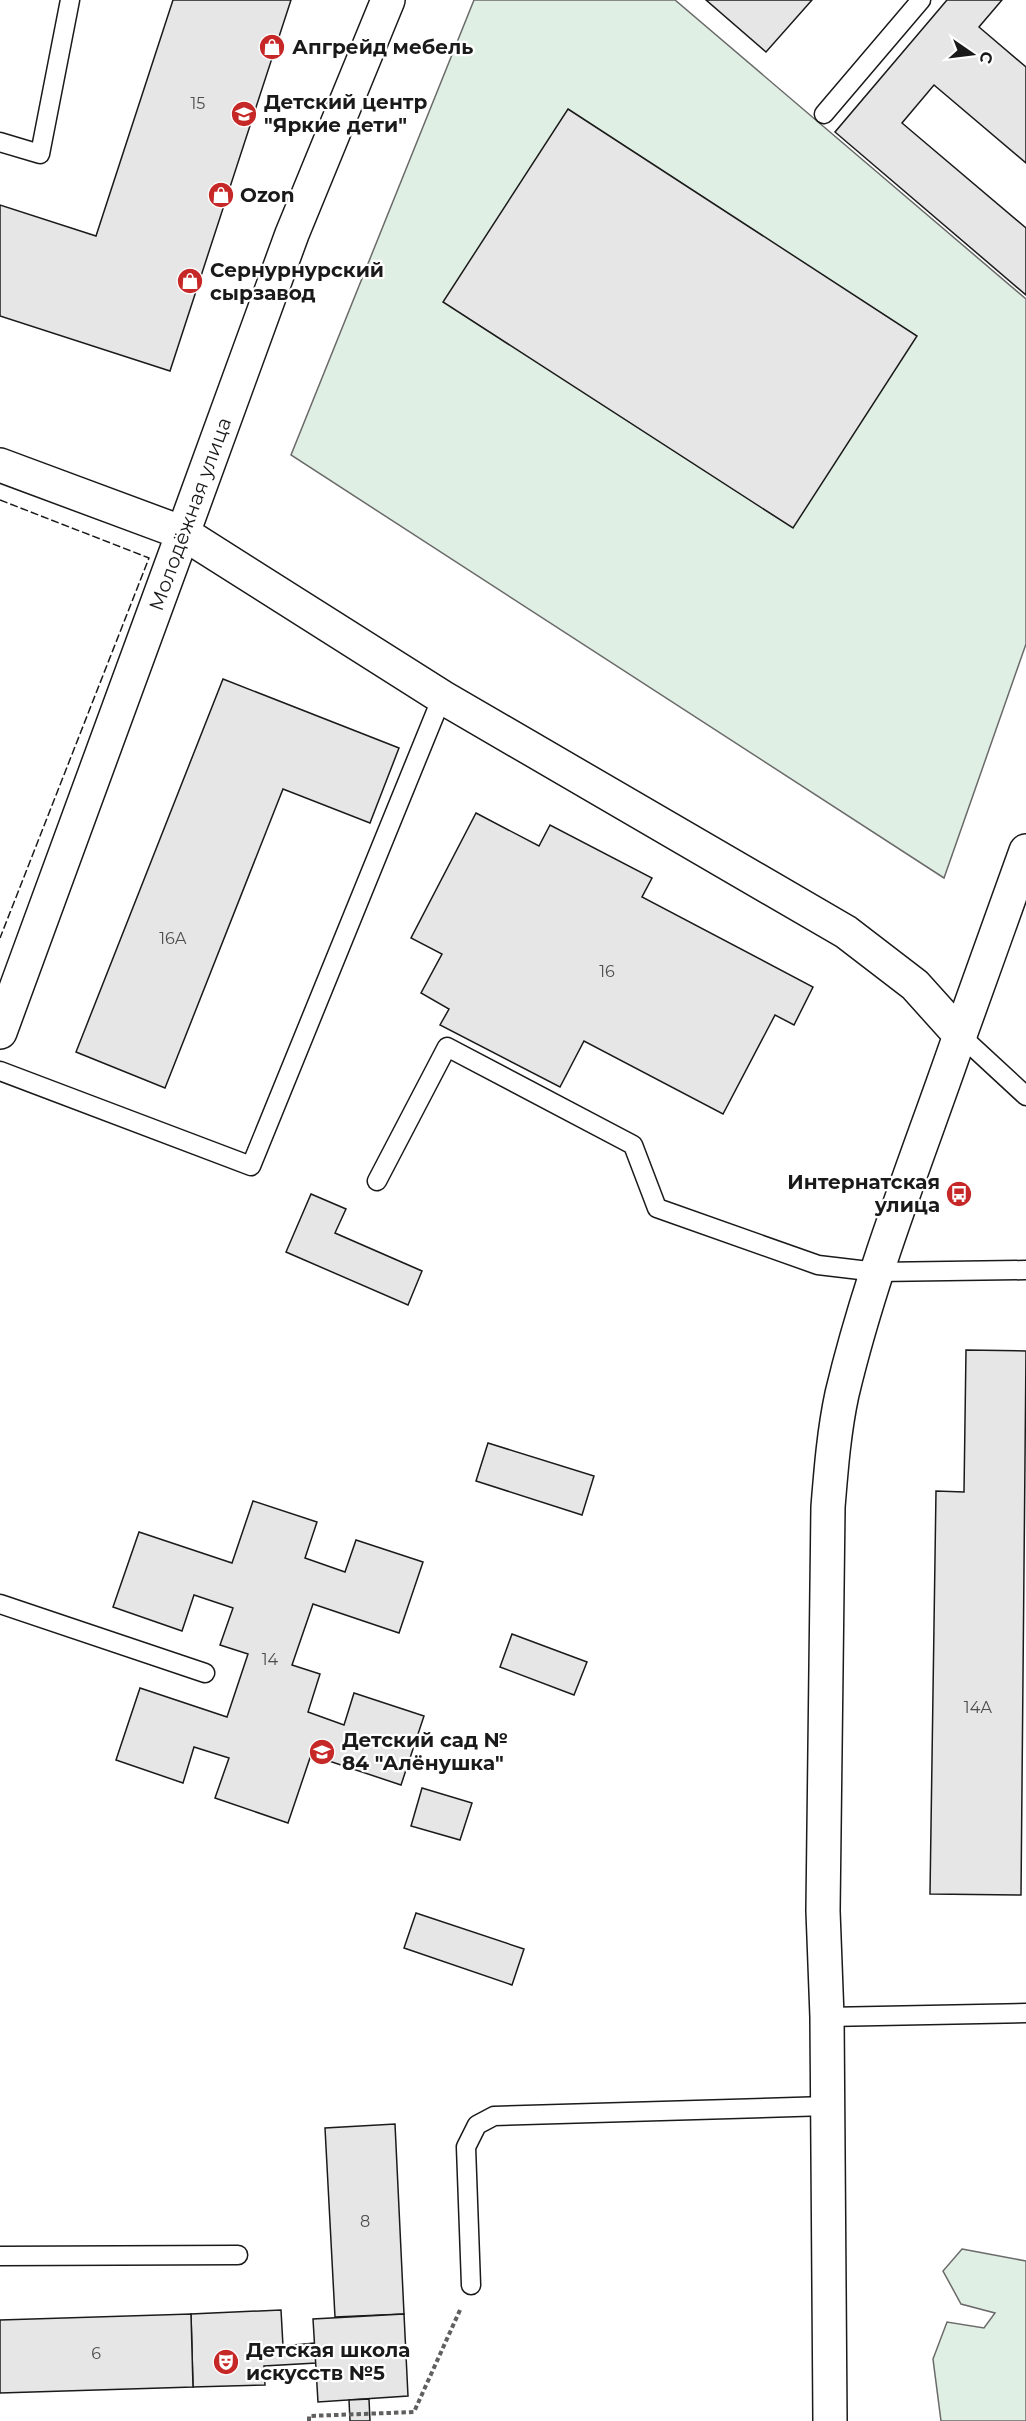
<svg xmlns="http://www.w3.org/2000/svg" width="1026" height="2421" font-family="Montserrat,sans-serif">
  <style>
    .green { fill: #e0efe3; stroke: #6a6a6a; stroke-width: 1.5 }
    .building { fill: #e6e6e6; stroke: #1a1a1a; stroke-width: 1.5 }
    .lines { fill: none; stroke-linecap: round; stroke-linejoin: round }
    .lane-casing { stroke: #1a1a1a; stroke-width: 21 }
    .street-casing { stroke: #1a1a1a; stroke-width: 36 }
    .secondary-casing { stroke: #1a1a1a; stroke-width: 36 }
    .path { stroke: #5f5f5f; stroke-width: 4; stroke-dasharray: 4.5 3; stroke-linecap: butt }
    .lane { stroke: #fff; stroke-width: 18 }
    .street { stroke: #fff; stroke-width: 33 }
    .secondary { stroke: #fff; stroke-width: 33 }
    .fence { stroke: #1a1a1a; stroke-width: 1.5; stroke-dasharray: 8 3; stroke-linecap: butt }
    .labels { text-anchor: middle; stroke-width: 4.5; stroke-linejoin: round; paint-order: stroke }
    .number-label { font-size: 16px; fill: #4d4d4d }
    .poi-label { font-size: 20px; font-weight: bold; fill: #1a1a1a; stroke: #fff; text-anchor: start }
    .street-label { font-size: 20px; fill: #1a1a1a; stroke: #fff }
  </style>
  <rect width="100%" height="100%" fill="#fff"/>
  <!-- green -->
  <g class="green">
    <path d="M474,0H675L1026,299V644L944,878L291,455Z"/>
    <path d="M962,2249L1026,2261V2421H941L933,2359L947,2322L984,2328L995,2313L961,2304L943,2271Z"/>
  </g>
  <!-- building -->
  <g class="building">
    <path d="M173,0H291L170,371L0,316V205L96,236Z"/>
    <path d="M706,0H812L766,52Z"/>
    <path d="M947,0H1002L979,27L1026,67V163L934,85L902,123L1026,228V295L835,132Z"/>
    <path d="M568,109L917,336L793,528L443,302Z"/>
    <path d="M223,679L399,748L370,823L283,789L165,1088L76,1052Z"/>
    <path d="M476,813L539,846L550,825L652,878L642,897L813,987L794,1025L775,1015L723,1114L584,1041L560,1087L440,1025L449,1009L421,993L442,954L411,938Z"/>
    <path d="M311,1194L346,1209L335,1233L422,1271L408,1305L286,1252Z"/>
    <path d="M966,1350L1026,1351L1021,1895L930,1894L936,1491L964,1492Z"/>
    <path d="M488,1443L594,1476L582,1515L476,1481Z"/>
    <path d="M253,1501L317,1522L305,1558L345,1572L356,1540L423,1562L399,1633L313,1604L292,1665L320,1674L308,1712L344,1725L354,1693L424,1716L401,1785L311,1755L288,1823L215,1798L229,1758L194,1747L183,1783L116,1760L140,1688L227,1717L248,1654L220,1645L233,1608L194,1595L182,1631L113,1607L139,1532L232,1563Z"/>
    <path d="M512,1634L587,1662L574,1695L500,1667Z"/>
    <path d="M422,1788L472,1803L460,1840L411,1826Z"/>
    <path d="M416,1913L524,1949L512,1985L404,1948Z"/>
    <path d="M395,2124L404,2314L335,2317L325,2128Z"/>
    <path d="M281,2310L283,2346L314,2343L316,2363L264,2366L265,2385L193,2387L191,2314Z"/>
    <path d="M191,2314L193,2387L0,2393V2320Z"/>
    <path d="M404,2314L408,2396L318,2402L313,2319Z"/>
    <path d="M369,2399L370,2421H350L349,2400Z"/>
  </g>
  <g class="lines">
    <!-- lane casing -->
    <g class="lane-casing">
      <g id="lane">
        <path d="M824,114L921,0"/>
        <path d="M0,142L40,154L70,0"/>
        <path d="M960,1035L1026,1096"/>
        <path d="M0,1071L251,1166L442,697"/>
        <path d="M377,1181L447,1047L633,1145L657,1208L818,1265L877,1272L1026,1270"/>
        <path d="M0,1604L205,1673"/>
        <path d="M827,2017L1026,2013"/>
        <path d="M0,2256L238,2255"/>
        <path d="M471,2285L466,2147L477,2125L494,2116L827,2106"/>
      </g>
    </g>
    <!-- street casing -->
    <g class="street-casing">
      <g id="street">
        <path d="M0,465L183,533L0,1032"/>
        <path d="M960,1035L1026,851"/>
      </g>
    </g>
    <!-- secondary casing -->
    <g class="secondary-casing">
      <path id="secondary" d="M388,0L292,234L183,533L442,697L846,932L915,985L960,1035C919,1154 871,1272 842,1394C834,1431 831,1470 828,1507L823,1911L827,2017L830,2421"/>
    </g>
    <!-- path -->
    <path class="path" d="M309,2421V2416L414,2412L460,2310"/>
    <!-- lane -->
    <use href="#lane" class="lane"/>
    <!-- street -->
    <use href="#street" class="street"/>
    <!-- secondary -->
    <use href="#secondary" class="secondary"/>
    <!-- fence -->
    <path class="fence" d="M0,500L149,558L0,938"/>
  </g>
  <!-- icons -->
  <defs>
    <g id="shop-disc" transform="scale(1.35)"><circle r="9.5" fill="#c62828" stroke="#fff"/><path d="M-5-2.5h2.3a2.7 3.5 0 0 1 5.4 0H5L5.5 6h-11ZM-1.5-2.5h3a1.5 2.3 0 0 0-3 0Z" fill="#fff"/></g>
    <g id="school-disc" transform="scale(1.35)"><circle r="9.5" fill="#c62828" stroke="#fff"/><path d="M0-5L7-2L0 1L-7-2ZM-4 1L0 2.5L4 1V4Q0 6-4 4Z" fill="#fff"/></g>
    <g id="bus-disc" transform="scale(1.35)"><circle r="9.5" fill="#c62828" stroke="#fff"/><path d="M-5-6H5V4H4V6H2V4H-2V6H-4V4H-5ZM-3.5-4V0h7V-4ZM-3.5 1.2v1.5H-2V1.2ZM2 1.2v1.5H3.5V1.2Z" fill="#fff"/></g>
    <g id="theatre-disc" transform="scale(1.35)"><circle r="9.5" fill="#c62828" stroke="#fff"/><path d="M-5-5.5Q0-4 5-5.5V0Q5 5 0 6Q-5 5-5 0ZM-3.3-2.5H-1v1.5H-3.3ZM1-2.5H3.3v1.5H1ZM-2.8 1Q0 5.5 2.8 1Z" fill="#fff"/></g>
  </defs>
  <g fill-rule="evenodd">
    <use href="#shop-disc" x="272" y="47"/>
    <use href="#school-disc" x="244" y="114"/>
    <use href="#shop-disc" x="221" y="195"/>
    <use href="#shop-disc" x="190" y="281"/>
    <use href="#bus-disc" x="959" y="1194"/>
    <use href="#school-disc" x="322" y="1752"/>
    <use href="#theatre-disc" x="226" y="2362"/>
  </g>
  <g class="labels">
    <!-- number labels -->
    <g class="number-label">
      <text x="198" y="109">15</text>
      <text x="173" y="944">16А</text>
      <text x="607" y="977">16</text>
      <text x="270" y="1665">14</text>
      <text x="978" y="1713">14А</text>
      <text x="365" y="2227">8</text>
      <text x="96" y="2359">6</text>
    </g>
    <!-- poi labels -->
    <g class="poi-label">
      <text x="292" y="54">Апгрейд мебель</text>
      <text x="264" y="109">Детский центр<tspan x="264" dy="23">"Яркие дети"</tspan></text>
      <text x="240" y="202">Ozon</text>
      <text x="210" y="277">Сернурнурский<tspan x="210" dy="23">сырзавод</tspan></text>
      <text x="940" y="1189" text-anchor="end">Интернатская<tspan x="940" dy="23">улица</tspan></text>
      <text x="342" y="1747">Детский сад №<tspan x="342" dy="23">84 "Алёнушка"</tspan></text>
      <text x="246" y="2357">Детская школа<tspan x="246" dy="23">искусств №5</tspan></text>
    </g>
    <!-- street labels -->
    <g class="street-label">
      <text transform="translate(190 514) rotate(-70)" y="7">Молодёжная улица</text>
    </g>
  </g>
  <!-- north arrow -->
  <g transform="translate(972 54) rotate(104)" stroke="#ffffff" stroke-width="4.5" paint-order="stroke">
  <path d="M0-4.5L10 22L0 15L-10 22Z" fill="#1a1a1a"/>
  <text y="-9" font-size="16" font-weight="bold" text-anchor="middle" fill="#1a1a1a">С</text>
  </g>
</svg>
